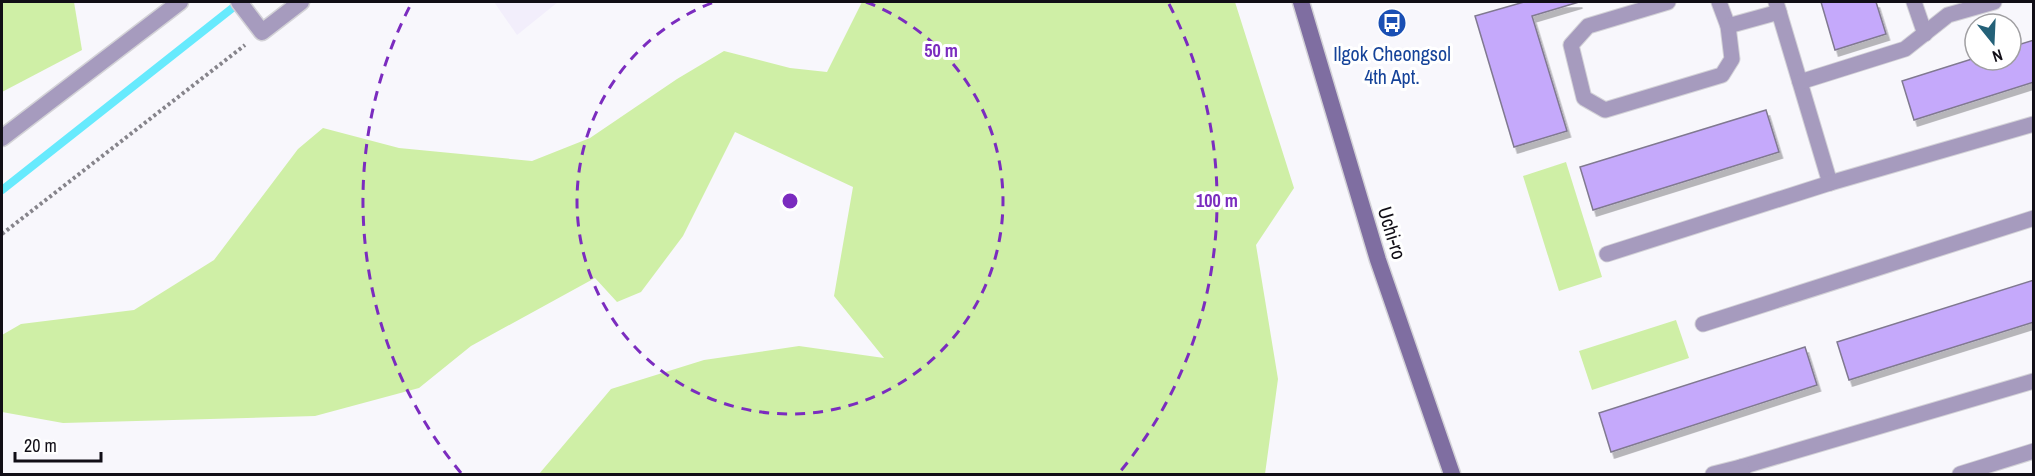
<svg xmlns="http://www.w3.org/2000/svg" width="2035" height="476" font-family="'Archivo Narrow',sans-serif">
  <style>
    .built { fill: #f2eefb }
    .green { fill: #cfefa6 }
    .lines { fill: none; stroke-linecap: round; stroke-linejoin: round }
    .stream { stroke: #67eafd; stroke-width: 8 }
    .building { fill: #c5a9fb; stroke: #807990; stroke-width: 1.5; filter: url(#shadow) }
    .service-casing { stroke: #d3d2d7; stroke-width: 17 }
    .minor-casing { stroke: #d3d2d7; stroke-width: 19 }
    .secondary-casing { stroke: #d3d2d7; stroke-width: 19 }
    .path { stroke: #86848b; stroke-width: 4; stroke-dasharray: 3 3; stroke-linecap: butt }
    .service { stroke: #a69bbe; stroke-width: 15 }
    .minor { stroke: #a69bbe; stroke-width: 16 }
    .secondary { stroke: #7f6ea1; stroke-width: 16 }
    .ring { fill: none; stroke: #7b2cbf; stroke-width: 3; stroke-dasharray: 10 8 }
    .labels { text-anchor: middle; stroke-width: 6; stroke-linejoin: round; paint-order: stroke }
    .transit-label { font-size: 20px; fill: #164399; stroke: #fff }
    .street-label { font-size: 20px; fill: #110e16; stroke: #fff }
    .centre { fill: #7b2cbf; stroke: #fff; stroke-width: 3 }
    .ring-label { font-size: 18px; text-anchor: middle; font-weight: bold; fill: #7b2cbf; stroke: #fff; stroke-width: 6; stroke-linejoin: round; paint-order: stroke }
  </style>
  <defs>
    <filter id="shadow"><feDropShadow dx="3.5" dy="6" stdDeviation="0" flood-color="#0004"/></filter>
  </defs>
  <rect width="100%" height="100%" fill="#f8f7fc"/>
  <!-- built -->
  <path class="built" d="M494,2H558L517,35Z"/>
  <!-- green -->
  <g class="green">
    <path d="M2,2H74L82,50L2,92Z"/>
    <path d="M862,2H1235L1294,188L1256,245L1278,379L1265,474H539L611,389L704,360L799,346L884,358L834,296L853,187L735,132L683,236L641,292L617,302L595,278L471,346L419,388L315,416L63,423L2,412V335L21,324L134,310L214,260L298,149L323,128L399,148L532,161L590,138L677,79L724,51L790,68L827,72Z"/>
    <path d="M1566,162L1602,277L1559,291L1523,176Z"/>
    <path d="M1676,320L1689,358L1592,390L1579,351Z"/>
  </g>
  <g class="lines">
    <!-- stream -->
    <path class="stream" d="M2,190L240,2"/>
  </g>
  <!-- building -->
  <g class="building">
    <path d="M1524,2H1579L1532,16L1567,131L1514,147L1475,16Z"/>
    <path d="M1821,2H1876L1886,34L1835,50Z"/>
    <path d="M2034,40V82L1914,120L1902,81L1975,58V60H2011V47Z"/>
    <path d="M1766,110L1779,152L1593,210L1580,167Z"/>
    <path d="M2034,280V322L1849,380L1837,342Z"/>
    <path d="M1805,347L1817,385L1611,452L1599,413Z"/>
  </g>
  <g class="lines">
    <!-- service casing -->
    <g class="service-casing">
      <g id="service">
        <path d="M1668,2L1588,26L1571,45L1584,98L1605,110L1722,75L1732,59L1728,26L1719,2"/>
        <path d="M1776,2L1830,183"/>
        <path d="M1914,2L1925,34"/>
        <path d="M1728,26L1779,12"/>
        <path d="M1800,82L1905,49L1948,15L1994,2"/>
        <path d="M1607,254L1830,183L2034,124"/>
        <path d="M1703,324L2034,218"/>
        <path d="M1741,467L2034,381"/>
        <path d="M1713,474L1741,467L1743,474"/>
        <path d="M1960,474L2034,451"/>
      </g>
    </g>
    <!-- minor casing -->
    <g class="minor-casing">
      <g id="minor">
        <path d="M239,2L262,32L301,2"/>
        <path d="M2,138L180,2"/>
      </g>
    </g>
    <!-- secondary casing -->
    <g class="secondary-casing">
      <path id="secondary" d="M1301,2L1378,260L1452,474"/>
    </g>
    <!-- path -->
    <path class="path" d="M2,234L245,45"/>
    <!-- service -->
    <use href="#service" class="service"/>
    <!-- minor -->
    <use href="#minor" class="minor"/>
    <!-- secondary -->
    <use href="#secondary" class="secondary"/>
  </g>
  <!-- distance rings -->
  <g class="ring">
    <path d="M866 2A213 213 0 1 1 714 2"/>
    <path d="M461 473A427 427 0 0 1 411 4M1169 4A427 427 0 0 1 1119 473"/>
  </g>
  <!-- icons -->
  <defs>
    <g id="bus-disc" transform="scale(1.5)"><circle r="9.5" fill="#1a4fb4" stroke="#fff"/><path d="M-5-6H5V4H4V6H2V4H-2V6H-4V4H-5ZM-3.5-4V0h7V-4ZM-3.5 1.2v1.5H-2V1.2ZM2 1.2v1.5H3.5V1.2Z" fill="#fff"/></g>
  </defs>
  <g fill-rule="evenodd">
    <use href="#bus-disc" x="1392" y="23"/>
  </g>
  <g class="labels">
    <!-- transit labels -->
    <g class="transit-label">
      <text x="1392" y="61">Ilgok Cheongsol<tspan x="1392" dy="23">4th Apt.</tspan></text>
    </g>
    <!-- street labels -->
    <g class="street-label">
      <text transform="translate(1392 233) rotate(73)" y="7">Uchi-ro</text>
    </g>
  </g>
  <circle cx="790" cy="201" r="9" class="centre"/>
  <g class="ring-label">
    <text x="941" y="57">50 m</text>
    <text x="1217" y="207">100 m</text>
  </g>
  <!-- border -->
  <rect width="2035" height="476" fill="none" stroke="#110e16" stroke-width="6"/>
  <!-- north arrow -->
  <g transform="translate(1993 42) rotate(162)"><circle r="28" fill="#ffffff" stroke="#a09fa2" stroke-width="1.5"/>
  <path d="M0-4.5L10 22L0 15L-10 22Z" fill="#246178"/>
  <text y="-9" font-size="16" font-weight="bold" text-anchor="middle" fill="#110e16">N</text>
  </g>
  <!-- scale -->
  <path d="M15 452v9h86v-9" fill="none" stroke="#110e16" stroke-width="3"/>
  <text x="24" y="452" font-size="18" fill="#110e16" stroke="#ffffff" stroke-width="4.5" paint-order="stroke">20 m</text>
</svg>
